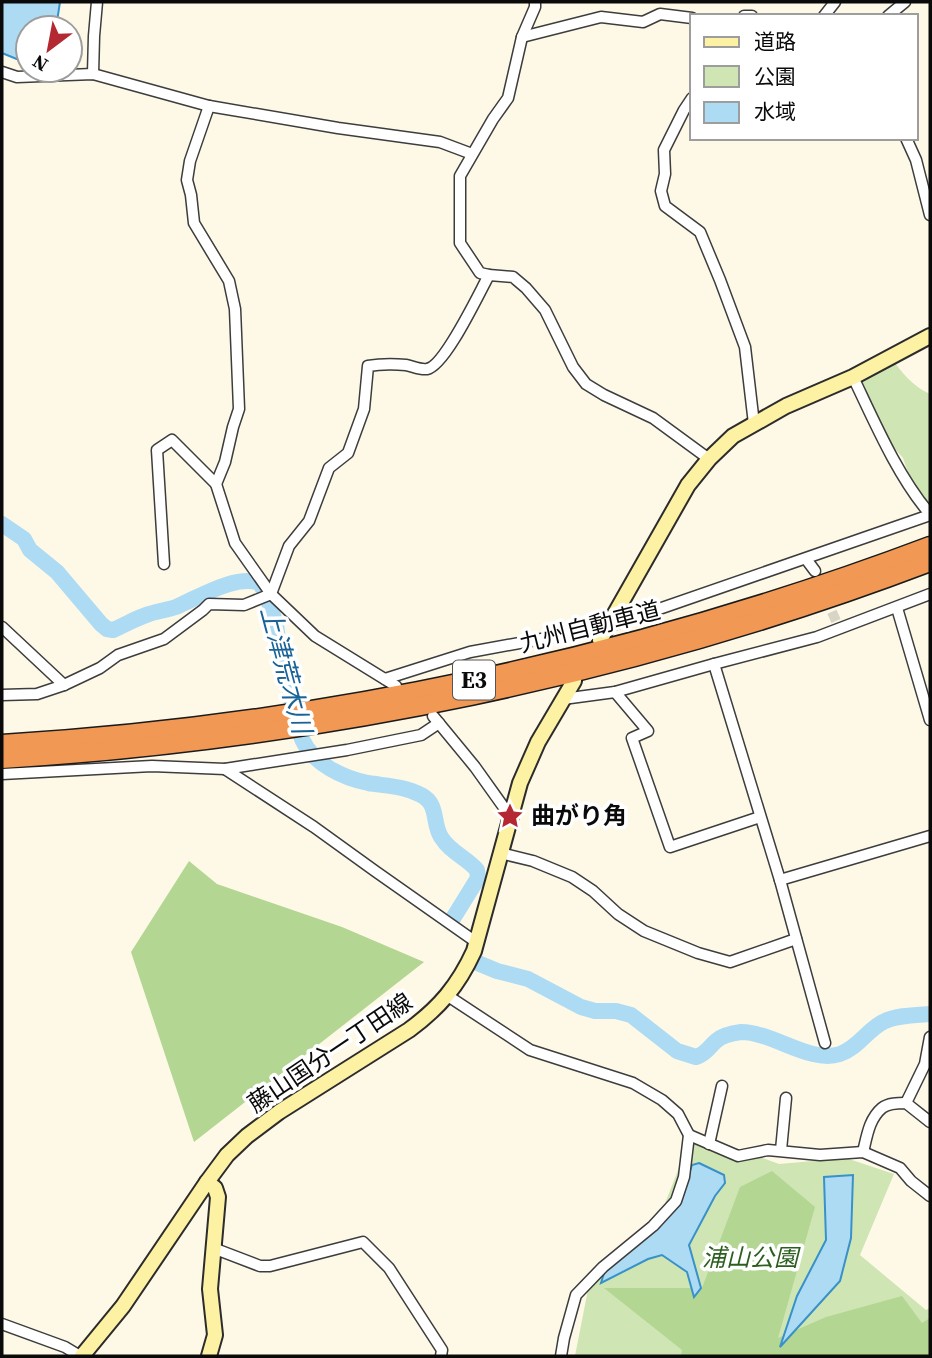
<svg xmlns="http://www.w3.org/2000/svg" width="932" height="1358" font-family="'Source Serif 4','Noto Sans JP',serif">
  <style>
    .green { fill: #cfe6b4 }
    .forest { fill: #b3d693 }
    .water { fill: #aedbf4; stroke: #3891c8; stroke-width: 2 }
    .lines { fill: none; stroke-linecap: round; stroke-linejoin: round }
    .river { stroke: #aedbf4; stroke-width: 16 }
    .minor-tunnel { stroke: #d9d5c6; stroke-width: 10; stroke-dasharray: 10 5; stroke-linecap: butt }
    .minor-casing { stroke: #3d3d3d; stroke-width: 13 }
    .secondary-casing { stroke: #2c2c2c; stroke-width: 18 }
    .motorway-casing { stroke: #1b1b1b; stroke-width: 21 }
    .minor { stroke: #fff; stroke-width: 10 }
    .secondary { stroke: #fdf1a4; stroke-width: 14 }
    .motorway { stroke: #f09854; stroke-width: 18 }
    .labels { text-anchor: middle; stroke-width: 7; stroke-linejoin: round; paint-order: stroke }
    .shield { fill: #fff; stroke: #545454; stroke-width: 2 }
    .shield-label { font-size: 23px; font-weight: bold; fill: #0a0a0a }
    .street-label { font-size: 24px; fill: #0a0a0a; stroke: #fff }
    .poi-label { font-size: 24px; font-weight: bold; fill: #0a0a0a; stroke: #fff; text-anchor: start }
    .park-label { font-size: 24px; font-style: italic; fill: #2c5e1e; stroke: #fff }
    .water-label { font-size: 26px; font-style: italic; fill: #196296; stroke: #fff }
  </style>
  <rect width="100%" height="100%" fill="#fef9e7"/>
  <!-- green -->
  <g class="green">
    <path d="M890,357C902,372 912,386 930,394V514L917,499L903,458L879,431L853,377Z"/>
    <path d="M693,1132L779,1164L846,1158L894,1174L860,1255L926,1310L930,1308V1356H575L592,1269L662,1211Z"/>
  </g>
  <!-- forest -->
  <g class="forest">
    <path d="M189,861L217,884L342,927L424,962L194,1142L131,952Z"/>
    <path d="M772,1171L815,1207L778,1338L826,1317L902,1296L922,1323L930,1318V1356H681L682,1350L604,1288H702L740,1187Z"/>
  </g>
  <!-- water -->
  <g class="water">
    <path d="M2,2H60L56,28H28V60H19L2,53Z"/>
    <path d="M699,1163L724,1175L725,1183L715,1196L689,1245L701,1288L694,1297L687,1272L662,1255L648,1259L601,1283L605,1270L679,1202L692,1165Z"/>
    <path d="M853,1175L851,1238L840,1281L780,1347L797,1296L826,1240L824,1177Z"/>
  </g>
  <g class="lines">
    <!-- river -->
    <g class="river">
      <path d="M2,524L24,539L30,550L57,572L101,624L107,629L113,630C125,625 136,618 149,614C158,611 167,610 176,607C199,597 236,574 260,583L267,597L276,624L279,648L302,739C313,764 343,778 368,783C386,786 404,786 421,795C439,804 432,823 441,837C450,852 467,858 477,870L478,878L452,920"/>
      <path d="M473,961L497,971L528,979L581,1007L595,1011H616L631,1015L677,1051L696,1057C706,1054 709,1047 716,1041C722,1035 733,1033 741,1032C773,1032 810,1064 840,1054C858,1048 867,1030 883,1022C896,1015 916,1015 930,1014"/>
    </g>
    <!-- minor-tunnel -->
    <path class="minor-tunnel" d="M826,598L839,628"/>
    <!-- minor casing -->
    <g class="minor-casing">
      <g id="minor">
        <path d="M535,2V7L522,37L508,98L493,119L460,176V243L480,273L489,275L513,277L526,288L545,310L573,367L586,384L604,395L653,418L709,459"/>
        <path d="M744,16H752"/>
        <path d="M824,16L835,2"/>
        <path d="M888,16L905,2"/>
        <path d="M522,37L601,17L643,22L660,14L692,18"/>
        <path d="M2,72L17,77L93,74L209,106L338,128L440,142L472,154"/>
        <path d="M93,74L94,36L97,2"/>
        <path d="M692,98L684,110L664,150L665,174L661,191L665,206L700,232L720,280L745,347L754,424"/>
        <path d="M209,106L190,161L187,180L191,195L194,223L229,281L235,309L239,409L233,427L225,462L216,484"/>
        <path d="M906,138L916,160L930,215"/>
        <path d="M853,377C874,421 898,477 930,514"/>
        <path d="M806,559L815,571"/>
        <path d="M164,564L157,450L172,440L216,484L235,543L271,594L315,636L396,686"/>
        <path d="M897,608L930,720"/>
        <path d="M2,627L64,685"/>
        <path d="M714,664L780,880L825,1043"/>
        <path d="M385,679L470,652L607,627L930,515"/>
        <path d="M615,692L648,731L632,738L670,847L760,817"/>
        <path d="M2,695L37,694L64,685L100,668L118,655L164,639L203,610L209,604L244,605L271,594L289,546L309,521L329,468L348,453L364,409L368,366C380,364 393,364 406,365C412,366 420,370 427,369C445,366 479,293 489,275"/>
        <path d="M563,699L615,692L714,664L817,637L930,594"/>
        <path d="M433,716L475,767L510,816"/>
        <path d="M225,769L314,827L375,871L476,942"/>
        <path d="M2,774L152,766L225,769L347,750L421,735L439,723"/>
        <path d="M500,853L533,861L572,877L593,891L618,914L644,931L698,953L730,962L796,939"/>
        <path d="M780,880L930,836"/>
        <path d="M448,996L530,1050L633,1083L662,1100L678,1114L689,1135L684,1177L676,1201L653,1226L603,1267L576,1295L564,1338L561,1356"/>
        <path d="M906,1103L925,1064L930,1037"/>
        <path d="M689,1135L738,1156L768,1150L820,1155L863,1152L900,1168L911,1181L930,1196"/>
        <path d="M709,1144L722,1086"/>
        <path d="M781,1150L786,1098"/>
        <path d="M863,1152C867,1136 869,1119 882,1108C888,1103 898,1103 906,1103L930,1122"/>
        <path d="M213,1248L260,1266H270L363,1242L389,1268L442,1350L441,1356"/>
        <path d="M2,1324L65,1347L80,1356"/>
      </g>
    </g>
    <!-- secondary casing -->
    <g class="secondary-casing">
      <g id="secondary">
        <path d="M600,640L688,485L709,459L733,436L786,406L853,377L930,336"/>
        <path d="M207,1182L215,1188L218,1197L210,1289L215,1335L209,1356"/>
        <path d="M82,1356L123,1306L207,1182L227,1155L247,1136L279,1112L409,1030C439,1008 458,986 474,951L520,783L538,742L574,681"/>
      </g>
    </g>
    <!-- motorway casing -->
    <g class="motorway-casing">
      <g id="motorway">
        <path d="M2,744C319,725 633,658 930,546"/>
        <path d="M2,759C318,739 633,675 930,562"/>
      </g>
    </g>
    <!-- minor -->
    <use href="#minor" class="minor"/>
    <!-- secondary -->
    <use href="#secondary" class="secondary"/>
    <!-- motorway -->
    <use href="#motorway" class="motorway"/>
  </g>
  <!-- icons -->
  <defs>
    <g id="sight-bare" transform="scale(2.1)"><path d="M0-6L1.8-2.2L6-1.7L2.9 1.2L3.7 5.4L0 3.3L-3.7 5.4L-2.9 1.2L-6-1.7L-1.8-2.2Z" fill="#b42831" stroke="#fff" stroke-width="2.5" paint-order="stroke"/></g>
  </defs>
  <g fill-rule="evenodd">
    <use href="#sight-bare" x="510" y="816"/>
  </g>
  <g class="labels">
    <!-- shield labels -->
    <rect class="shield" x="453" y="660.5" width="42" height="39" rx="5"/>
    <g class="shield-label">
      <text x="474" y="688">E3</text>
    </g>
    <!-- street labels -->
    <g class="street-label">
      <text transform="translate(590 627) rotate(-14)" y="8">九州自動車道</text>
      <text transform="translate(330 1053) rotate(-34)" y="8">藤山国分一丁田線</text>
    </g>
    <!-- poi labels -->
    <g class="poi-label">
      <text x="531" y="824">曲がり角</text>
    </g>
    <!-- park labels -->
    <g class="park-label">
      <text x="750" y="1266">浦山公園</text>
    </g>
    <!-- water labels -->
    <g class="water-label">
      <text transform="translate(286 670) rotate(75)" y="9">上津荒木川</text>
    </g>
  </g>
  <!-- border -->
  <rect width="932" height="1358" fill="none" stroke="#0a0a0a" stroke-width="7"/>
  <!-- legend -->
  <rect x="690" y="14" width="228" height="126" fill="#ffffff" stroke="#9d9d9d" stroke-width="2"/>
  <rect x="704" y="37" width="35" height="10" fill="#fdf1a4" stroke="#9d9d9d" stroke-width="2"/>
  <text x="754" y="49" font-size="21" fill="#0a0a0a">道路</text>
  <rect x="704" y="66" width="35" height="21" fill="#cfe6b4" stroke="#9d9d9d" stroke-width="2"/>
  <text x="754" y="84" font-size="21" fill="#0a0a0a">公園</text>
  <rect x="704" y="102" width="35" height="21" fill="#aedbf4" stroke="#9d9d9d" stroke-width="2"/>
  <text x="754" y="119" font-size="21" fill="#0a0a0a">水域</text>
  <!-- north arrow -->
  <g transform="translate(49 49) rotate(212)"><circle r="33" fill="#ffffff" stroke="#9d9d9d" stroke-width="2"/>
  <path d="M0-5L12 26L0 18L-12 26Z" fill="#b42831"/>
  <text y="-10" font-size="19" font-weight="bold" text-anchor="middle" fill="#0a0a0a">N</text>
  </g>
</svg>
